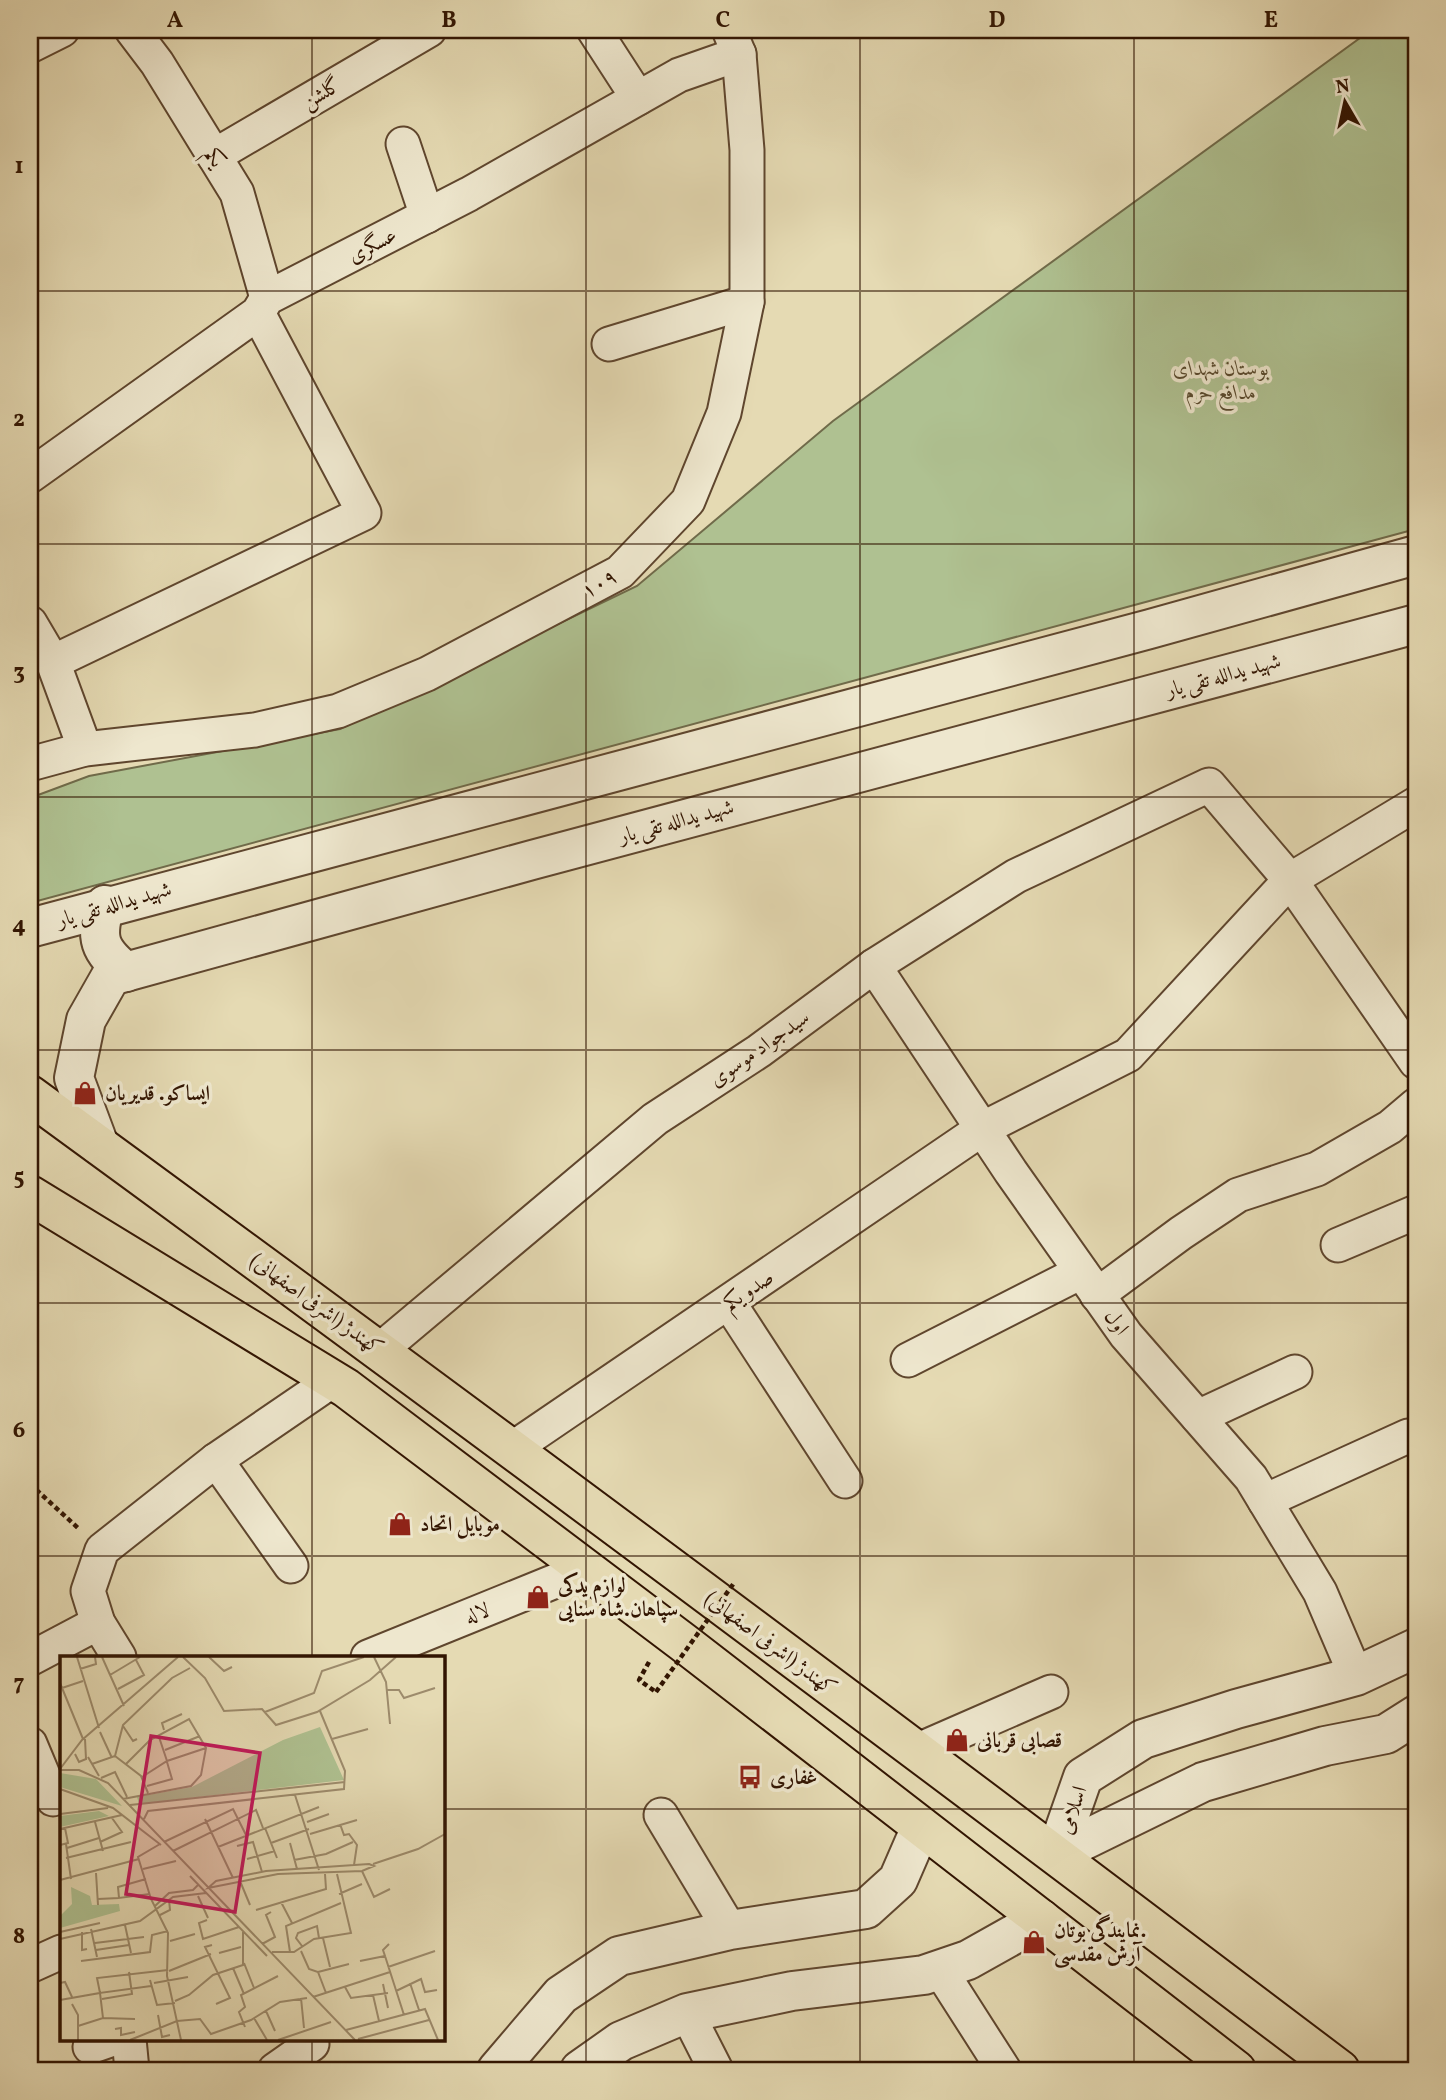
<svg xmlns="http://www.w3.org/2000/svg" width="1446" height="2100" font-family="Vollkorn,Amiri,serif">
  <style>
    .green { fill: #afc191; stroke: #706b4a; stroke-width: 2 }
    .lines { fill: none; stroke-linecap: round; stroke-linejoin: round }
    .minor-casing { stroke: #5f462e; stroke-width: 37 }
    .tertiary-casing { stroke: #5f462e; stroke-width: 42 }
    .primary-casing { stroke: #321502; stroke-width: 42 }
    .path { stroke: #321502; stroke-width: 4.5; stroke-dasharray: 5 3.5; stroke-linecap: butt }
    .minor { stroke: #eee7ce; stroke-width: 33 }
    .tertiary { stroke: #eee7ce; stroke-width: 38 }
    .primary { stroke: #e5dab3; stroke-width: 38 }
    .path-bridge { stroke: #321502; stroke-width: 4.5; stroke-dasharray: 5 3.5; stroke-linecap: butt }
    .grid { fill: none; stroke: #321502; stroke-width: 2; stroke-opacity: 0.55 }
    .labels { text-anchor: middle; stroke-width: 7; stroke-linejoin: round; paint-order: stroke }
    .street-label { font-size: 21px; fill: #321502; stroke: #eee7ce }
    .park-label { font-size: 21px; font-style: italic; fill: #58492d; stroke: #eee7ce }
    .poi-label { font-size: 21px; font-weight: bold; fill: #321502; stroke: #eee7ce; text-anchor: start }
    .inset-road { fill: none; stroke: #9d8b6c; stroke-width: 2 }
    .view { fill: #c2185b; fill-opacity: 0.15; stroke: #c2185b; stroke-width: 3.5 }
    .inset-edge { fill: none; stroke: #321502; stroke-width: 3.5 }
    .neatline { fill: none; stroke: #321502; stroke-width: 2.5 }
    .grid-label { font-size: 23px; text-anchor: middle; font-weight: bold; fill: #321502 }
  </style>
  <rect width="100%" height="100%" fill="#e5dab3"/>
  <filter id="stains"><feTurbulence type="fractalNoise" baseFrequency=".00286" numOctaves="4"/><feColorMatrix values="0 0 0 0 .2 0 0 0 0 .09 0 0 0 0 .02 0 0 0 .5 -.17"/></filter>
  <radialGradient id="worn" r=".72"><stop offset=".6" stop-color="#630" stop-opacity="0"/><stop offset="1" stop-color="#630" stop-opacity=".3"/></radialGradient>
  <!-- green -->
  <path class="green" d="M1371,30H1416V529L30,903V798L89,776L340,729L637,586L833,421Z"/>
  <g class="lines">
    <!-- minor casing -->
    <g class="minor-casing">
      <g id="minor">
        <path d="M132,30L157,63L237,193L267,298"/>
        <path d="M594,30L638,98"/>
        <path d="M30,46L62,30"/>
        <path d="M403,144L427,216"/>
        <path d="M214,156L429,30"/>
        <path d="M609,344L747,302"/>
        <path d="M30,476L258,313L267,298L469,194L679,75L739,54"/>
        <path d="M30,623L53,662L85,749"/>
        <path d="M53,662L364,513L258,313"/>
        <path d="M30,764L85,749L255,730L338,711L427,674L620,572L688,501L724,413L747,302V150L739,54L729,30"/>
        <path d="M874,966L1011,1172L1126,1335L1251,1478L1320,1592L1356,1676"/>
        <path d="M1338,1245L1416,1212"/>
        <path d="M1097,1295L1181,1233L1238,1195L1317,1169L1390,1127L1416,1105"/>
        <path d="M729,1303L845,1481"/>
        <path d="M380,1350L655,1119L759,1051L874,966L1016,876L1209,785L1290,880L1416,1062"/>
        <path d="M908,1360L1081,1272"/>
        <path d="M1198,1417L1295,1372"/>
        <path d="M512,1449L982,1129L1128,1055L1290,880L1416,804"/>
        <path d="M216,1460L291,1566"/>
        <path d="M1265,1501L1408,1436"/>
        <path d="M119,1657L98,1623L88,1591L102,1550L216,1460L333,1380"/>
        <path d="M368,1657L585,1569"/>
        <path d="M30,1659L98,1623"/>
        <path d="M30,1744L53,1799"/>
        <path d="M916,1751L1051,1692"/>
        <path d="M661,1815L730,1930"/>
        <path d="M30,1966L61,1952"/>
        <path d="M940,1970L1004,2070"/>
        <path d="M687,2013L716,2070"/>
        <path d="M129,2039L132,2070"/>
        <path d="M90,2047L113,2039"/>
        <path d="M275,2070L312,2044"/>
      </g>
    </g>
    <!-- tertiary casing -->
    <g class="tertiary-casing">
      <g id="tertiary">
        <path d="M105,905C95,939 99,950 126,972"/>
        <path d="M30,928L1150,629L1416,555"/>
        <path d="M99,1145L74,1078L86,1020L111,976L532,860L1416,624"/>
        <path d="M1056,1854L1083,1777L1143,1739L1236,1709L1356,1676L1416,1648"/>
        <path d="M1056,1854L1203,1782L1325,1746L1386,1734L1416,1715"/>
        <path d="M497,2070L561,1995L619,1956L730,1930L866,1909L898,1880L921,1827"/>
        <path d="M580,2070L621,2041L687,2013L792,1991L924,1975L968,1960L1041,1919"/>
      </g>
    </g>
    <!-- primary casing -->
    <g class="primary-casing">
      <g id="primary">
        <path d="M30,1095C470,1416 906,1741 1340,2070"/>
        <path d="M30,1195L346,1388L684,1643L1236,2070"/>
      </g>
    </g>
    <!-- path -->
    <g class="path">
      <path d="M30,1484L78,1528"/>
      <path d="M649,1662L639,1680L656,1692"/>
    </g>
    <!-- minor -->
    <use href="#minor" class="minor"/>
    <!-- tertiary -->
    <use href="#tertiary" class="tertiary"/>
    <!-- primary -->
    <use href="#primary" class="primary"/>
    <!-- path-bridge -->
    <path class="path-bridge" d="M656,1692L734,1583"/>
  </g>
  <!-- grid -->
  <path class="grid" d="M312,30V1657M586,30V2070M860,30V2070M1134,30V2070M30,291H1416M30,544H1416M30,797H1416M30,1050H1416M30,1303H1416M30,1556H1416M30,1809H61M443,1809H1416M312,2039V2070"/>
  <!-- icons -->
  <defs>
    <g id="shop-bare" transform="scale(1.89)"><path d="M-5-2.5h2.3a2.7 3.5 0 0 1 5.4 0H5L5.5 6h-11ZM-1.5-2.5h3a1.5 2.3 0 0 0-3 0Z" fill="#8f2418" stroke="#eee7ce" stroke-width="2.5" paint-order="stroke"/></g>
    <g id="bus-bare" transform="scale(1.89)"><path d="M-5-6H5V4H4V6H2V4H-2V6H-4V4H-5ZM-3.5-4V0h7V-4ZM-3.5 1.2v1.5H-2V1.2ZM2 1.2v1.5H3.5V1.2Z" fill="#8f2418" stroke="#eee7ce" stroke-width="2.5" paint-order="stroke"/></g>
  </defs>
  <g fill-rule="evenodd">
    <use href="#shop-bare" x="85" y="1093"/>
    <use href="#shop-bare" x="400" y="1524"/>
    <use href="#shop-bare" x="538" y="1597"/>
    <use href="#shop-bare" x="957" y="1740"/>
    <use href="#bus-bare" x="750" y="1777"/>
    <use href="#shop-bare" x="1034" y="1942"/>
  </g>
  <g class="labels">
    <!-- street labels -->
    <g class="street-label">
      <text transform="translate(321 93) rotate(-31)" y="7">گلشن</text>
      <text transform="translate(215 157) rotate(58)" y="7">یکم</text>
      <text transform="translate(372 245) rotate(-28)" y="7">عسگری</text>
      <text transform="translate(599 583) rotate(-30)" y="7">۱۰۹</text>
      <text transform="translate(1223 675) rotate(-15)" y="7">شهید یدالله تقی یار</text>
      <text transform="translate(676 821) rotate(-15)" y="7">شهید یدالله تقی یار</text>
      <text transform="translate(114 904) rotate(-16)" y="7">شهید یدالله تقی یار</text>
      <text transform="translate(759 1048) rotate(-35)" y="7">سیدجواد موسوی</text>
      <text transform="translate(748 1290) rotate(-34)" y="7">صدو یکم</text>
      <text transform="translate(317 1304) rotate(36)" y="7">کهندژ (اشرفی اصفهانی)</text>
      <text transform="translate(1117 1322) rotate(54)" y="7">اول</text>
      <text transform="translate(477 1613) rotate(-22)" y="7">لاله</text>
      <text transform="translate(771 1643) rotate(37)" y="7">کهندژ (اشرفی اصفهانی)</text>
      <text transform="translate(1072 1810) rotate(-71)" y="7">اسلامی</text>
    </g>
    <!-- park labels -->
    <g class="park-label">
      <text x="1221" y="375">بوستان شهدای<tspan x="1221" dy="24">مدافع حرم</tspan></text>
    </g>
    <!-- poi labels -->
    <g class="poi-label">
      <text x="105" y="1100">ایساکو. قدیریان</text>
      <text x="420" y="1531">موبایل اتحاد</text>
      <text x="558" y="1592">لوازم یدکی<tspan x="558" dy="24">سپاهان.شاه سنایی</tspan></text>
      <text x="977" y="1747">قصابی قربانی</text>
      <text x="770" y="1784">غفاری</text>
      <text x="1054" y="1937">نمایندگی بوتان.<tspan x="1054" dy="24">آرش مقدسی</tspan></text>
    </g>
  </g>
  <!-- overview -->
  <g transform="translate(60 1656)">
    <rect width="385" height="385" fill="#e5dab3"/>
    <path d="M260,71L284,124L79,148L77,141L132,131L223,84ZM0,117L36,123L62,150L0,131ZM39,155L49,160L0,171V160ZM11,231L30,240L32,249L59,248L60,255L0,272V260L12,248Z" fill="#afc191"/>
    <path class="inset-road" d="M17,1L39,72M42,1L64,50M123,1L145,22L164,55L202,53L216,69L257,56L310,24L336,1M149,1L164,15L172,11M314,1L326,26L330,68M20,13L36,8L35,1M50,19L80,1M0,27L23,83M2,32L23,25M58,33L84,19L76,4M326,34H339L344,42L375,32M205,56L254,37L262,15L304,1M63,70L73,85L77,83M104,74L102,67L122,58M40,76L52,102M99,81L107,105M272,83L308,73M105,94L140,80M15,98L19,106L26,103L25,83M55,100L81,120L88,137M28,101L39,120M32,108L55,100L63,69L112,22L130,12M0,113L22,84L118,1M0,114H19L48,127L295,384M82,121L107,105L146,92M41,122L55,116L67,141M87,130L112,123L107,106M0,133L53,152L101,189M235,139L259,214M63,143L131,130L141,119L146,92L129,63L90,84L66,108M70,149L285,126M0,158L48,152M84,163L88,155L284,133L285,115L260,55M145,163L173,222M35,166L43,195M247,166L269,158M280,168L284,179L289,178L297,189L294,209M205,172L217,202M0,173L62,159M250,178L297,164M40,186L62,176L52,162M104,186L173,153L186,179M211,187L249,173M230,187L237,213M6,188L11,223M100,188L78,201L91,243L108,277L107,320L121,384M0,189L8,187L5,172M177,190L193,186L202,216M158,191L259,151M7,192L39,182M113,195L196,154L203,172M6,202L71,186M187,203L215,195M234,204L266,198L293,186M309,208L314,210L302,215L218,218L148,232L156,225L206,215ZM313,208L358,193L385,178M83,213L116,205M302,215L314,241L330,233M36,217L38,249M130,220L207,300M86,223L58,231L59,242L90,238M0,224L79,203M180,225L190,249M279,238L302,228M138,240L148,262M38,243L59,242M221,246L232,267M95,250L109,237L133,234L138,229M196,254L266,233L265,218M100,259L110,254L109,244M147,264L139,267L143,283L179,271M65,269L71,297M31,273L37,301M0,276L40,267M22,276V294L27,293M263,282L270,311M0,283L80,265L113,241L146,237M110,285L135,278M35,287L84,281M202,288L215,281L206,259L211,256M152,289L145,291L170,342L156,348M242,290L236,282L238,277L257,270L259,282M36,294L69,289M241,295L249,313L258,316L266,337M212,296H234L254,283L291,277L277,218M230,296L226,270L281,247M159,297L181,291M325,300L344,359M21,305L90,296L92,279L108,275M300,305L325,300L323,294L329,288M184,307L194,332M328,311L375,295M173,312L184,338M109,315L151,298M258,316L289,308M90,324L97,349L115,347M0,327L5,326L12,341M94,327L128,321M350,327L359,354M323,328L328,352M91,330L40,337L37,322L108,314M285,331L291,342L328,337M336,335L361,323L365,336L377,334M313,339L319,365M253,341L330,316M241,342L244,372M42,343L72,338L69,316M0,344L40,337L43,362M115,345L129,339L153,319L183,309V276M12,348L18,359V384M206,355L215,375M98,359L102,381L110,379M194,362L207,384M18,370L43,362L75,363M185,371L179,356L185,351L181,339L218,320M55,373L61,372V379L75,376M286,374L365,353L378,384M298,383L369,364M70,384L117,365L140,363L151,378L191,364L220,346L247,342M218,384L271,366"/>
    <path class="view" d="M91,80L200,97L175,256L66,238Z"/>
    <rect width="385" height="385" class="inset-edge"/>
  </g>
  <!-- margin -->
  <rect width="1446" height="2100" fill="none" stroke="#e5dab3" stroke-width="77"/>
  <!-- north arrow -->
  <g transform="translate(1345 102) rotate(351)" stroke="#eee7ce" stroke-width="5" paint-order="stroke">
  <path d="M0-5L12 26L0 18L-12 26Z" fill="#321502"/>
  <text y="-10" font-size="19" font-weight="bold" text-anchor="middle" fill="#321502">N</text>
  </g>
  <rect x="38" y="38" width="1370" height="2024" class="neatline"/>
  <g class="grid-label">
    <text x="175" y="27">A</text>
    <text x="449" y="27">B</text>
    <text x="723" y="27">C</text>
    <text x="997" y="27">D</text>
    <text x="1271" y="27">E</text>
    <text x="19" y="173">1</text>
    <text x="19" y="426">2</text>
    <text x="19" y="679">3</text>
    <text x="19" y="932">4</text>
    <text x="19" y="1184">5</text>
    <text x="19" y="1437">6</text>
    <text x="19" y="1690">7</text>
    <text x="19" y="1943">8</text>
  </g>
  <rect width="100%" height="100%" filter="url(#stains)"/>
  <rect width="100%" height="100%" fill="url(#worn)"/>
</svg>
